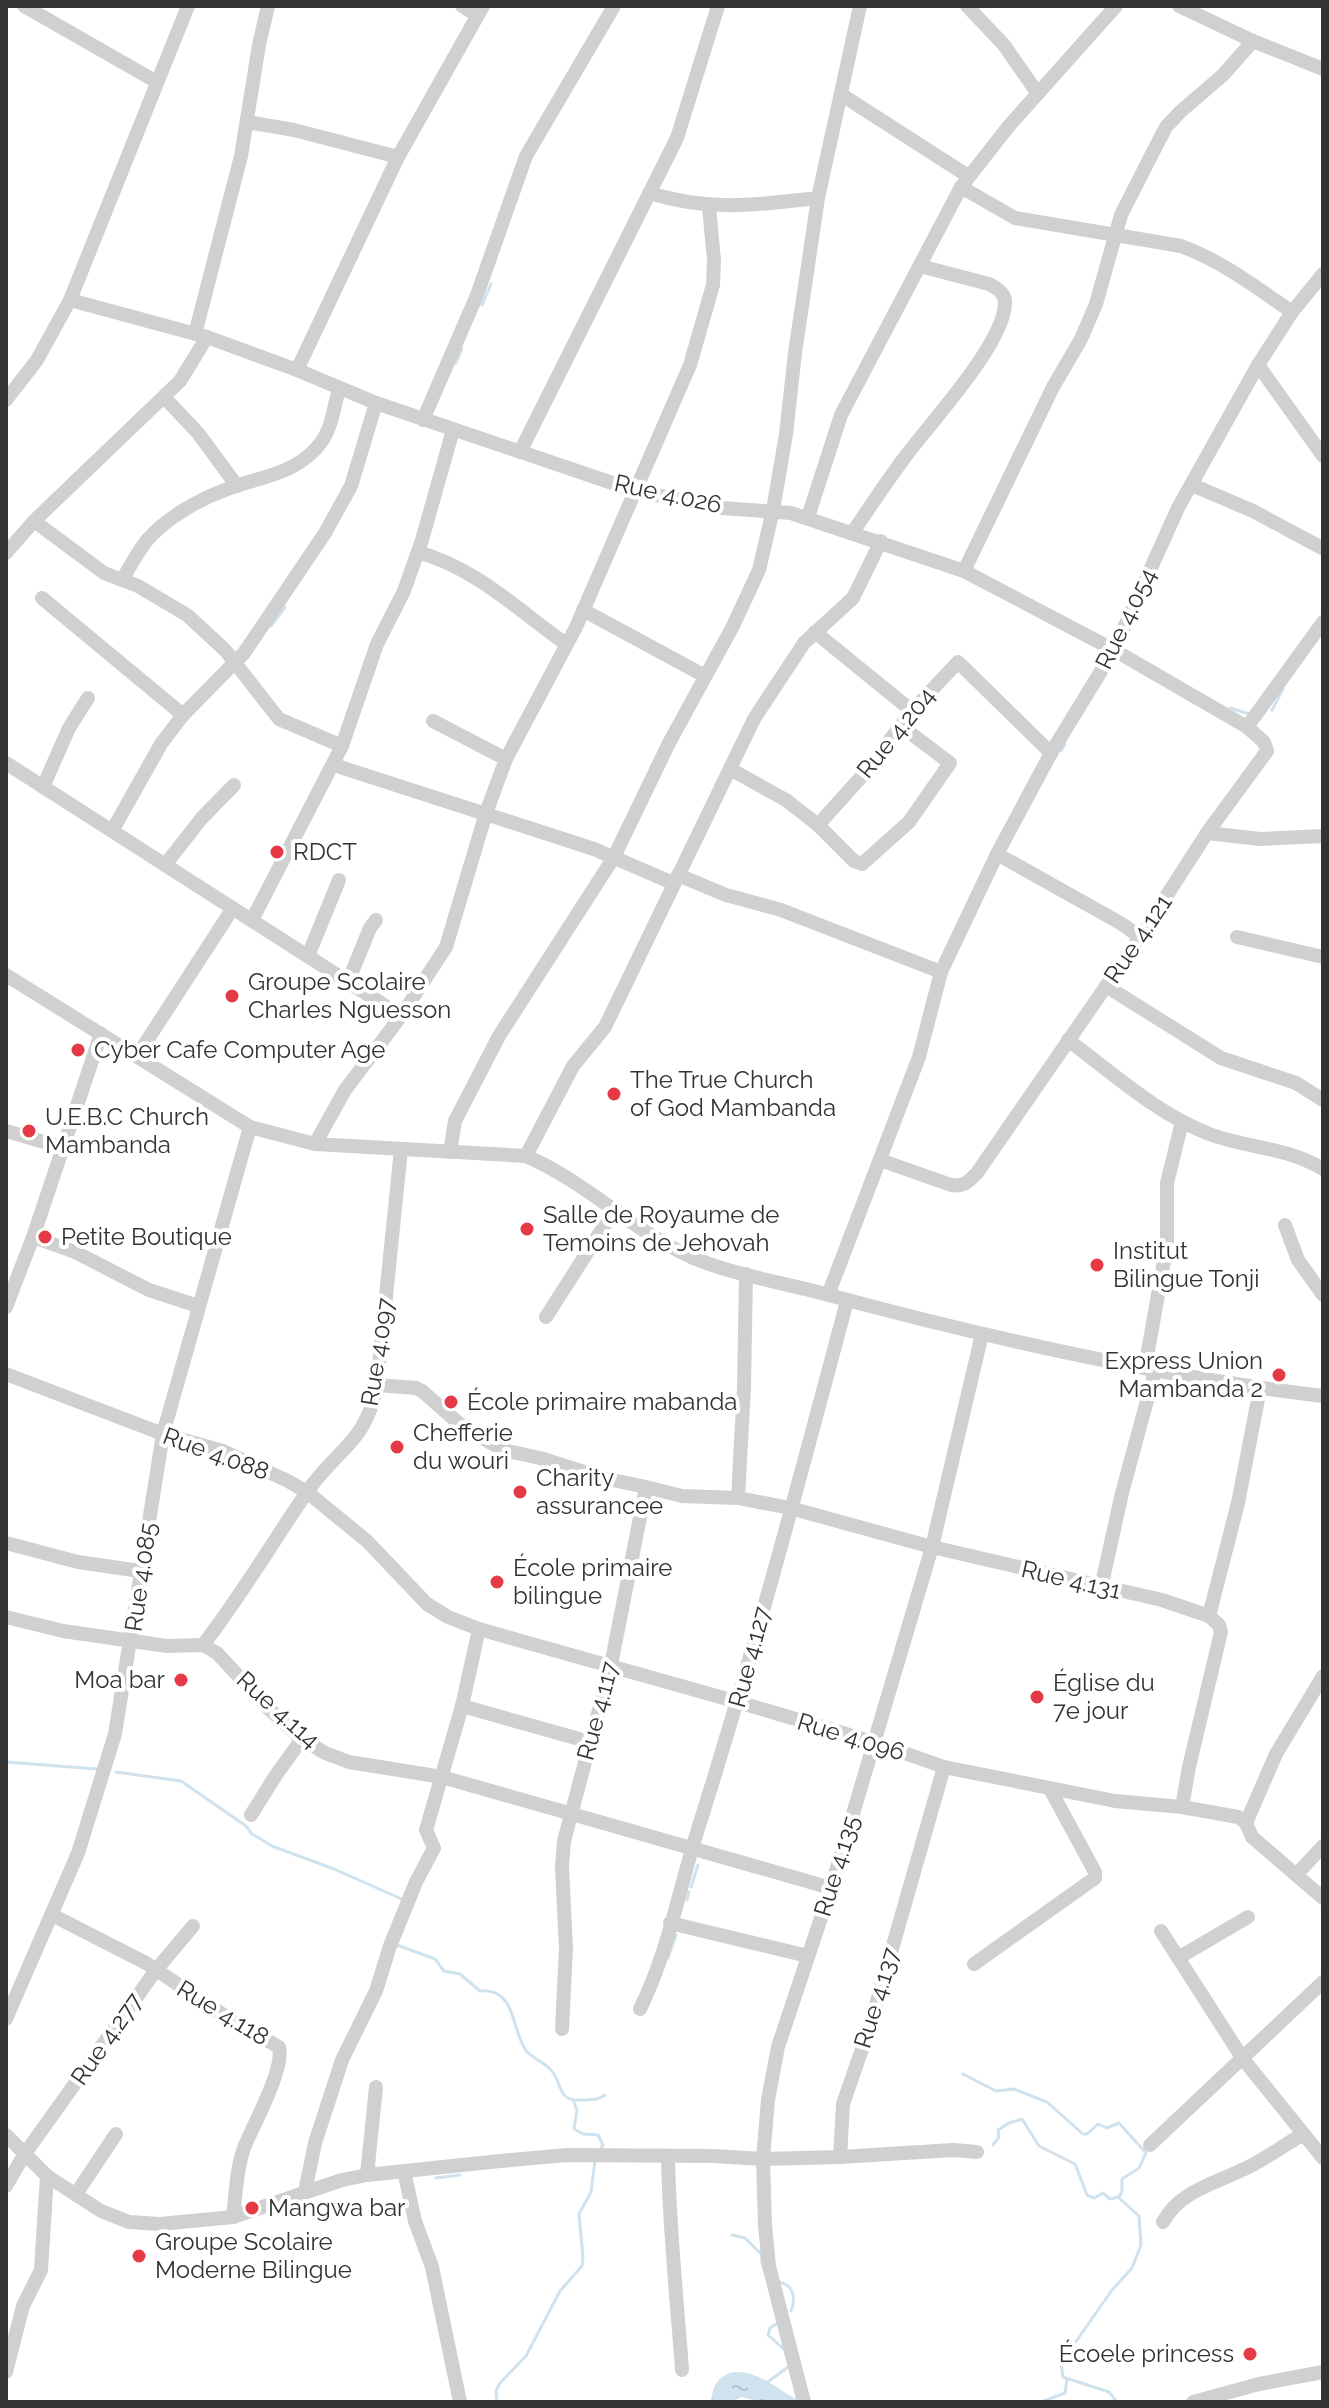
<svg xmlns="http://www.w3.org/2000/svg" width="1329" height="2408" font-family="Raleway,sans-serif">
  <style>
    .water { fill: url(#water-ripples) }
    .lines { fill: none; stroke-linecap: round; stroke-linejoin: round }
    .stream { stroke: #cfe2ee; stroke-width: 3 }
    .minor { stroke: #d0d0d0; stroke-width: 14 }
    .poi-dot { fill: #e63946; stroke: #fff; stroke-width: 3 }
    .labels { text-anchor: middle; stroke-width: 8; stroke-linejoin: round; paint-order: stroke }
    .street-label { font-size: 24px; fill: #333; stroke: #fff }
    .poi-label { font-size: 24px; fill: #333; stroke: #fff; text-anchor: start }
  </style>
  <defs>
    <pattern id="water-ripples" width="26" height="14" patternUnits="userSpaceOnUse" patternTransform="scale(2)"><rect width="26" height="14" fill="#cfe2ee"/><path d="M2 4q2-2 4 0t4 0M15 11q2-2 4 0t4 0" fill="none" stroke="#b2c2cd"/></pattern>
  </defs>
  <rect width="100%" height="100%" fill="#fff"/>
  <!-- water -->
  <path class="water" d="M733,2372C764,2371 777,2392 804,2402H760L742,2397L731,2402H711C713,2386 717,2377 733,2372Z"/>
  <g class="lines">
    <!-- stream -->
    <g class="stream">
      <path d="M482,305L491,284"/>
      <path d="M456,363L462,348"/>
      <path d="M271,626L285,607"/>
      <path d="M1230,708L1249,714"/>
      <path d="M1272,710L1283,689"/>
      <path d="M1061,751L1065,744"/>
      <path d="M6,1762L98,1769"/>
      <path d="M116,1772L181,1781L246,1826L252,1834"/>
      <path d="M254,1835L272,1846L334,1869L404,1900"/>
      <path d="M691,1887L698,1865"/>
      <path d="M687,1900L689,1892"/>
      <path d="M397,1945L435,1959L444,1971L460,1974L480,1991C516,1988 511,2027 525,2049C531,2058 542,2061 550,2069C563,2081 556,2102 581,2100C592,2099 596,2101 605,2095"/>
      <path d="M668,1958L676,1935"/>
      <path d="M963,2074L996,2091L1014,2089L1047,2102L1083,2134H1087L1098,2124L1107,2128L1119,2123L1146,2153L1139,2168L1122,2179V2191L1119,2197"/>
      <path d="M574,2102L577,2110L574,2129L583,2134L598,2135L603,2145L600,2150"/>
      <path d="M993,2145L999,2137L998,2130L1009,2123L1022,2119L1039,2146L1075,2164L1087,2195L1094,2198L1103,2193L1110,2199L1118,2197L1139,2216L1141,2245L1132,2268L1112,2290L1061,2363L1063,2377L1109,2392L1117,2402"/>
      <path d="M436,2178L460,2175"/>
      <path d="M732,2235L745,2238L760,2253"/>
      <path d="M761,2248L762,2264"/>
      <path d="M776,2282C792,2282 797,2297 791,2311"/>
      <path d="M779,2322L770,2328L768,2335L786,2351"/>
      <path d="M765,2384L788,2367"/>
      <path d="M497,2402L496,2391L500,2383L526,2356L560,2291L582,2266L583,2257L579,2214L591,2192L595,2160"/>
      <path d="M1041,2402L1065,2393L1067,2379"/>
    </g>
    <!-- minor -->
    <g class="minor">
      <path d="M24,6L150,78"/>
      <path d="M462,6L477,15"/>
      <path d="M967,6L1004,45L1038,94"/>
      <path d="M1179,6L1253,41L1323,69"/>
      <path d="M842,95L968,176"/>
      <path d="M247,122L294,130L398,157"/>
      <path d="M961,187L1015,218L1181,246C1222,261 1257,288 1292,312"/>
      <path d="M649,193C712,212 755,205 818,198"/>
      <path d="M70,300L207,337L297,370L376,403L636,491L721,508L791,513L964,571L1114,650L1247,727"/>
      <path d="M195,334L241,156L259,45L268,6"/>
      <path d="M1258,365L1323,456"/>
      <path d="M297,370L398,157L483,6"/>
      <path d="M164,397L198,433L237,486"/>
      <path d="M6,400L37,360L70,300L188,6"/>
      <path d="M423,420L477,295L526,156L614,6"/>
      <path d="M520,452L677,138L718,6"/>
      <path d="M1192,485L1253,511L1322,548"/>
      <path d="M808,517L841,415L961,187L1008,127L1116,6"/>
      <path d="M34,521L104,573L138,586L187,615L225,650L279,719L342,746"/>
      <path d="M853,532C869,508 885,484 902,461C927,426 1007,342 1005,301C1004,292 996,288 989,284L920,266"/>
      <path d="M418,552C479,570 515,608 566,644"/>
      <path d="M6,553L34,521L180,381L207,337"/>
      <path d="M964,571L1053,387L1081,339L1096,304L1121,215L1152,154L1166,127L1180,112L1223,75L1253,41"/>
      <path d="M122,580C130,567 138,551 148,539C168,517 198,500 225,490C260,476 298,475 322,441C332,427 334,406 339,389"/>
      <path d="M42,598L183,715"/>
      <path d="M583,610L705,676"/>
      <path d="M815,632L912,711"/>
      <path d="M433,721L506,759"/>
      <path d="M6,763L401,1016"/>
      <path d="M334,765L594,849L673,883"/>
      <path d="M730,769L786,800L818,825L863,775L912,711L958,662L1051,753"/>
      <path d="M43,787L69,728L88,698"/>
      <path d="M818,825L854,861L862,864L909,822L950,763L901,726"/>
      <path d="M112,831L161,744L183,715L244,653L325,533L351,486L376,403"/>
      <path d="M1207,833L1260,839L1323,836"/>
      <path d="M997,854L1122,924L1140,937"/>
      <path d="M165,865L201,819L234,785"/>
      <path d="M678,875L726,895L781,910L941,972"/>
      <path d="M252,920L342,746L377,644L404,591L422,540L453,430"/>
      <path d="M1237,937L1323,957"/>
      <path d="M308,956L339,880"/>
      <path d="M6,975L250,1127L315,1144L526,1156C586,1182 632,1230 691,1257C733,1275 781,1282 825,1294C988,1338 1155,1376 1323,1396"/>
      <path d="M348,982L370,928L376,920"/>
      <path d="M1106,986L1221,1058L1296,1083L1323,1100"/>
      <path d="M1068,1040C1114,1074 1158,1115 1212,1135C1249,1148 1289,1148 1323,1169"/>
      <path d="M137,1056L233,908"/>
      <path d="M6,1131L62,1147"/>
      <path d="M315,1144L345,1090L401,1016L446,947L486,813L506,759L576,627L690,365L713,285L714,260L709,207"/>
      <path d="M450,1152L455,1121L499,1036L614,857L669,743L733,626L759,570L773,510L786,434L795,353L818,198L860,6"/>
      <path d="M526,1156L573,1066L605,1027L754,719L804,643L853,598L881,541"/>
      <path d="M880,1160L951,1185C964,1187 968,1182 977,1173L1140,937L1207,833L1267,751L1264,742L1247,727L1323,622"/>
      <path d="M1285,1225L1298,1260L1323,1295"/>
      <path d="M33,1237L75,1252L149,1290L198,1306"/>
      <path d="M828,1295L919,1057L941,972L997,854L1051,753L1114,650L1178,508L1258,365L1292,312L1323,274"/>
      <path d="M6,1307L33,1237L101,1034"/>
      <path d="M546,1317L615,1209"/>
      <path d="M1145,1368L1167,1244V1183L1182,1122"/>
      <path d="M6,1374L163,1434L223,1451L288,1481L307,1492L367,1541L427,1604L448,1617L479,1629"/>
      <path d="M377,1385L416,1388L422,1391L462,1426L503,1450L540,1458L603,1478L646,1487"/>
      <path d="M738,1498L744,1387L746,1274"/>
      <path d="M6,1543L78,1562L140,1571"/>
      <path d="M1101,1588L1122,1493L1155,1371"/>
      <path d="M1209,1616L1238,1503L1260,1389"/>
      <path d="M6,1617L63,1631L167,1646L203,1645L217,1653L268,1708L302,1739L325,1753L349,1762L442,1777L831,1888"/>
      <path d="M203,1645C241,1596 272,1543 307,1492C336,1449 366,1444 377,1385L401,1149"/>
      <path d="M462,1706L590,1742"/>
      <path d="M251,1815L276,1775L302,1739"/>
      <path d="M1246,1823L1276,1754L1323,1676"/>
      <path d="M1296,1875L1323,1846"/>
      <path d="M52,1915L146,1963L234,2022L279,2047C285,2069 253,2125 244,2148C236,2170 236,2194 233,2217"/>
      <path d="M670,1923L808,1956"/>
      <path d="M1161,1931L1243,2059L1323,2158"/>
      <path d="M1178,1958L1248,1917"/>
      <path d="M974,1964L1095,1878V1872L1050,1789"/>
      <path d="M640,2009C668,1953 679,1889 698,1829C753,1655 800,1478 847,1301"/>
      <path d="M6,2019L78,1853L115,1734L163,1434L250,1127"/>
      <path d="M562,2029L566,1949L562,1867L564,1841L611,1665L646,1487L682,1496L738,1498L790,1508L932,1547L1162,1600L1209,1616L1219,1625L1221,1632L1189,1767L1182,1807"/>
      <path d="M6,2135L47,2176L101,2211L129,2222L160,2224L233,2217L342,2180L367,2175L500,2161L567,2155L713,2156L763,2159L840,2157L843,2104L870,2026L944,1767"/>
      <path d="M1150,2145L1323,1982"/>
      <path d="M668,2156C669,2227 677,2299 682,2370"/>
      <path d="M840,2157L953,2150L977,2152"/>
      <path d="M404,2171L415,2221L432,2267L460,2402"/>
      <path d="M367,2175L376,2087"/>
      <path d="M6,2186L24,2155L156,1970L193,1926"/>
      <path d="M305,2192L315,2143L342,2060L376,1991L390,1946L416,1882L434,1848L426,1830L462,1706L479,1629L738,1702L873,1742L944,1767L1115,1801L1182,1807L1238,1817L1246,1823L1252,1837L1323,1898"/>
      <path d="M76,2194L116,2134"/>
      <path d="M1163,2222C1179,2192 1213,2184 1242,2170C1263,2161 1282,2146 1302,2135"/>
      <path d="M6,2372L23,2306L41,2270L47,2176"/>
      <path d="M804,2402L769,2266L765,2225L763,2159L768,2100L778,2047L831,1888L932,1547L982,1334"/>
      <path d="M1193,2402L1259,2384L1323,2372"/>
    </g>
  </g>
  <!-- markers -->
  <g class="poi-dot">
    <circle cx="277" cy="852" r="8"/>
    <circle cx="232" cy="996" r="8"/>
    <circle cx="78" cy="1050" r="8"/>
    <circle cx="614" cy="1094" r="8"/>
    <circle cx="29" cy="1131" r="8"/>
    <circle cx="527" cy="1229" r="8"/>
    <circle cx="45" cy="1237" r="8"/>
    <circle cx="1097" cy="1265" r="8"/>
    <circle cx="1279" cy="1375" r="8"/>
    <circle cx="451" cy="1402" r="8"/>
    <circle cx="397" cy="1447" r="8"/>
    <circle cx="520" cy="1492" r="8"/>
    <circle cx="497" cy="1582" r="8"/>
    <circle cx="181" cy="1680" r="8"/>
    <circle cx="1037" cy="1697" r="8"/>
    <circle cx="252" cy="2208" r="8"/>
    <circle cx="139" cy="2256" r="8"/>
    <circle cx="1250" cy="2354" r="8"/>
  </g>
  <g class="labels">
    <!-- street labels -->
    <g class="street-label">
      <text transform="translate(668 494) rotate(12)" y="8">Rue 4.026</text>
      <text transform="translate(1126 619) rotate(-64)" y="8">Rue 4.054</text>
      <text transform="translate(896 733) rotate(-51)" y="8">Rue 4.204</text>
      <text transform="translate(1138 939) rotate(-56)" y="8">Rue 4.121</text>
      <text transform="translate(378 1352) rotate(-81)" y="8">Rue 4.097</text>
      <text transform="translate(216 1454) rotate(20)" y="8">Rue 4.088</text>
      <text transform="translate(141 1577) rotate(-82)" y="8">Rue 4.085</text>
      <text transform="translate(1071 1580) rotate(13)" y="8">Rue 4.131</text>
      <text transform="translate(750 1657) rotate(-75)" y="8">Rue 4.127</text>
      <text transform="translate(278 1710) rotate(42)" y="8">Rue 4.114</text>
      <text transform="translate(598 1711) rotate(-75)" y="8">Rue 4.117</text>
      <text transform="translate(851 1737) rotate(17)" y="8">Rue 4.096</text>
      <text transform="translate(837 1866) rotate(-73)" y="8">Rue 4.135</text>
      <text transform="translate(877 1998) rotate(-73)" y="8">Rue 4.137</text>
      <text transform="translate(223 2013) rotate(31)" y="8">Rue 4.118</text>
      <text transform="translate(107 2039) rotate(-55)" y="8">Rue 4.277</text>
    </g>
    <!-- poi labels -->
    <g class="poi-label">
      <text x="293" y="860">RDCT</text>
      <text x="248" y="990">Groupe Scolaire<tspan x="248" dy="28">Charles Nguesson</tspan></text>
      <text x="94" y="1058">Cyber Cafe Computer Age</text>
      <text x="630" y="1088">The True Church<tspan x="630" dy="28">of God Mambanda</tspan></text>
      <text x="45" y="1125">U.E.B.C Church<tspan x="45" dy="28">Mambanda</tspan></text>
      <text x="543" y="1223">Salle de Royaume de<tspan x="543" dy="28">Temoins de Jehovah</tspan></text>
      <text x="61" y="1245">Petite Boutique</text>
      <text x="1113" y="1259">Institut<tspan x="1113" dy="28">Bilingue Tonji</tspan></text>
      <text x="1263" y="1369" text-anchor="end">Express Union<tspan x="1263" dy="28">Mambanda 2</tspan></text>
      <text x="467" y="1410">École primaire mabanda</text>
      <text x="413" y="1441">Chefferie<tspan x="413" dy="28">du wouri</tspan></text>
      <text x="536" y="1486">Charity<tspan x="536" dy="28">assurancee</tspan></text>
      <text x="513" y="1576">École primaire<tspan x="513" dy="28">bilingue</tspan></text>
      <text x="165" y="1688" text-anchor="end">Moa bar</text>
      <text x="1053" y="1691">Église du<tspan x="1053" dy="28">7e jour</tspan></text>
      <text x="268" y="2216">Mangwa bar</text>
      <text x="155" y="2250">Groupe Scolaire<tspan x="155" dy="28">Moderne Bilingue</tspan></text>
      <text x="1234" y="2362" text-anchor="end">Écoele princess</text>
    </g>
  </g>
  <!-- border -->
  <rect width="1329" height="2408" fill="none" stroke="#333333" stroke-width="16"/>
</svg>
